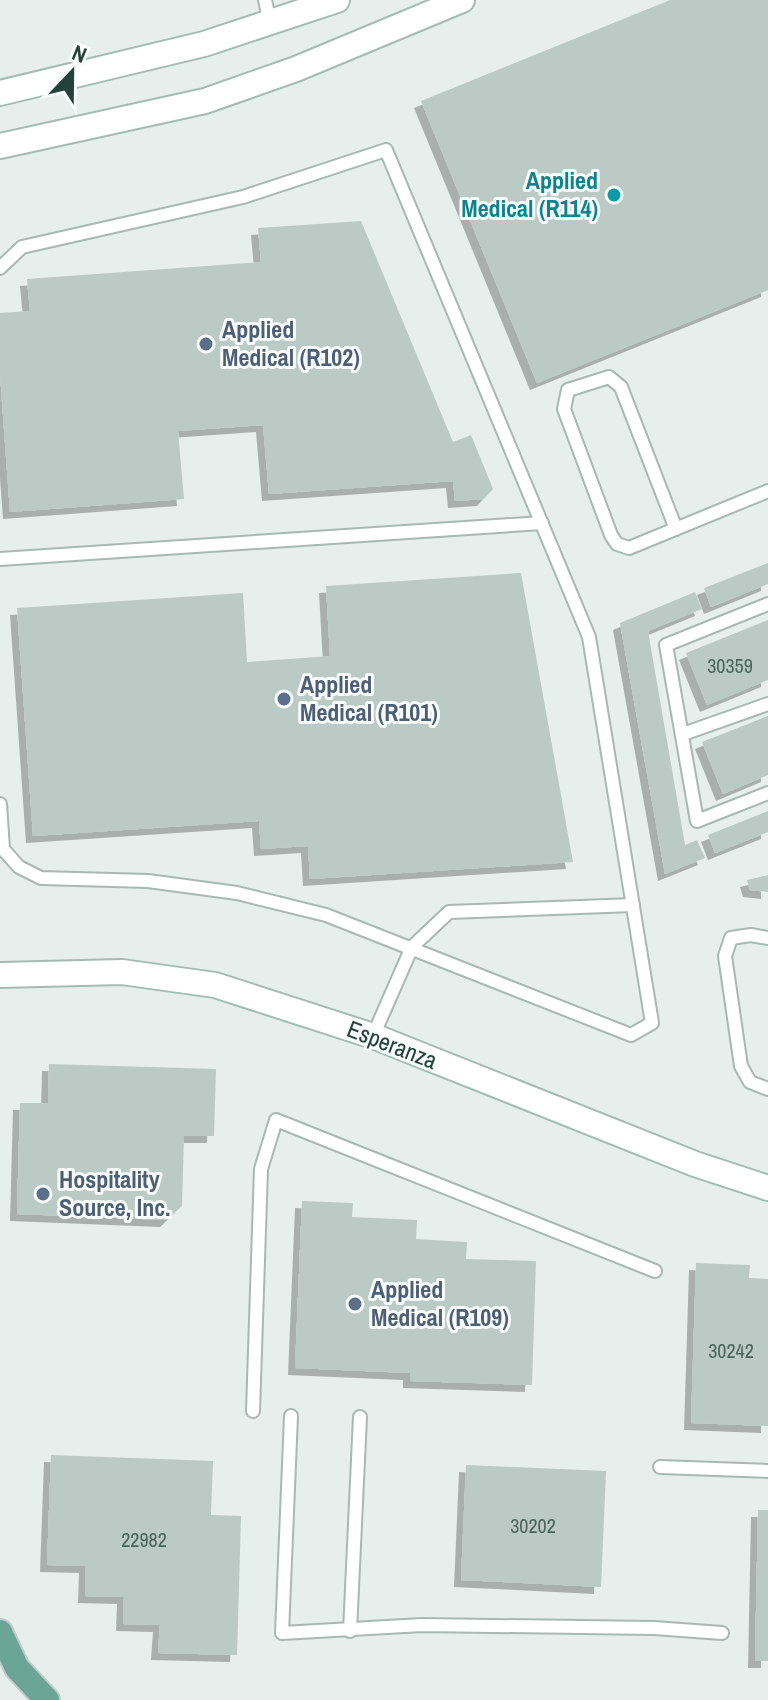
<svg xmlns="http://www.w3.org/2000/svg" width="768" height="1700" font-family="'Archivo Narrow',sans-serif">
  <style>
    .building { fill: #bbcac4; filter: url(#shadow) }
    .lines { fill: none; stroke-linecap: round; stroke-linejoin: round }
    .lane-casing { stroke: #a8b8b2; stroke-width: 16 }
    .secondary-casing { stroke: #a4bbb3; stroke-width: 28 }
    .primary-casing { stroke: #c2cac8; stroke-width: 28 }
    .lane { stroke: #fff; stroke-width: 12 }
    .secondary { stroke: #fff; stroke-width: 24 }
    .primary { stroke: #6aa596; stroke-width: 24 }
    .culture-dot { fill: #0f9aa8; stroke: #f7fbf9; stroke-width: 3 }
    .service-dot { fill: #5c6f8a; stroke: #f7fbf9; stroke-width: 3 }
    .labels { text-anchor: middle; stroke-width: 6; stroke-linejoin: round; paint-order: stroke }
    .number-label { font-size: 20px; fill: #4a645c }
    .culture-label { font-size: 24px; font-weight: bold; fill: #0d838f; stroke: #f7fbf9; text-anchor: end }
    .service-label { font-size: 24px; font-weight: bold; fill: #4e5e75; stroke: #f7fbf9; text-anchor: start }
    .street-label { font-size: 24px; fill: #24423a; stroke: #f7fbf9 }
  </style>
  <defs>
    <filter id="shadow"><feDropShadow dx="-7" dy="7" stdDeviation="0" flood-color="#0004"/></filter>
  </defs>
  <rect width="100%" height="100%" fill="#e6efeb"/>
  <!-- building -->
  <g class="building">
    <path d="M670,0H768V290L537,383L421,101Z"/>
    <path d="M361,221L453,442L471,435L493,489L484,499L455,501L453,481L269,494L263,425L178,431L184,499L10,512L0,374V313L30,311L27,279L261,262L258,228Z"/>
    <path d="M768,563V584L711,607L704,588Z"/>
    <path d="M521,573L573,862L310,879L308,846L261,849L259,821L33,836L17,608L243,593L247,662L330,656L326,586Z"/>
    <path d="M695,592L702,609L648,631L685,845L697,840L705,858L665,874L620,623Z"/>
    <path d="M768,620V680L707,705L686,653Z"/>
    <path d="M768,716V775L723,794L702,742Z"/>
    <path d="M768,811V832L715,853L708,835Z"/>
    <path d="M768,875V892L750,890L747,880Z"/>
    <path d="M49,1064L216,1069L214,1136H184L182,1206L167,1220L17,1214L20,1103H48Z"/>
    <path d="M302,1201L353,1203L352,1217L417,1220L416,1239L467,1242L466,1259L536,1261L532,1385L410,1381V1373L295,1368Z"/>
    <path d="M696,1263L750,1265L749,1278L768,1279V1426L691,1423Z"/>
    <path d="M51,1455L213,1461L211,1515L241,1516L237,1655L158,1653L160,1625L123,1624L124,1597L85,1596L86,1566L47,1565Z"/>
    <path d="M466,1465L606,1471L601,1587L461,1580Z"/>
    <path d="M758,1510H768V1661H755Z"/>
  </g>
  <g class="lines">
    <!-- lane casing -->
    <g class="lane-casing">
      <g id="lane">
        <path d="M265,0L270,23"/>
        <path d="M0,268L22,247L243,197L386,150L589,637L652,1023L631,1035L326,915L237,893L148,881L41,878L19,867L3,849L0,804"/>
        <path d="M676,529L621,387L609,377L568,390L564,409L611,535L617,544L629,548L768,491"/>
        <path d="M0,559L542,523"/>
        <path d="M768,604L666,645L697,821L768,793"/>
        <path d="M683,734L768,704"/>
        <path d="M768,938L751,935L731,938L725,956L741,1066L750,1082L768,1089"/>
        <path d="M373,1036L412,947L449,912L633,905"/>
        <path d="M253,1411L261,1169L276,1120L655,1271"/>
        <path d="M291,1416L282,1633L422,1625L654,1628L722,1633"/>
        <path d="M660,1467L768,1471"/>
        <path d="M350,1631L360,1417"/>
      </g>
    </g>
    <!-- secondary casing -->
    <g class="secondary-casing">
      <g id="secondary">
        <path d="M0,93L204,44L337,0"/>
        <path d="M0,146L205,101L296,69L462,0"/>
        <path d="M0,975L122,972L215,985L373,1036L695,1164L768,1188"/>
      </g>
    </g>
    <!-- primary casing -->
    <g class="primary-casing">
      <path id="primary" d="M0,1632L17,1668L47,1700"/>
    </g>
    <!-- lane -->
    <use href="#lane" class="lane"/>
    <!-- secondary -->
    <use href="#secondary" class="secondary"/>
    <!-- primary -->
    <use href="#primary" class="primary"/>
  </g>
  <!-- markers -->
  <circle class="culture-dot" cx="614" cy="195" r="8"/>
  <g class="service-dot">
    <circle cx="206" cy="344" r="8"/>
    <circle cx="284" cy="699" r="8"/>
    <circle cx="43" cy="1194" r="8"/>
    <circle cx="355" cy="1304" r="8"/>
  </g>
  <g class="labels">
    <!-- number labels -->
    <g class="number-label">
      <text x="730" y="673">30359</text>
      <text x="731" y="1358">30242</text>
      <text x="533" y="1533">30202</text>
      <text x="144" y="1547">22982</text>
    </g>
    <!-- culture labels -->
    <g class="culture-label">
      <text x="598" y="189">Applied<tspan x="598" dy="28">Medical (R114)</tspan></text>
    </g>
    <!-- service labels -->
    <g class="service-label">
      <text x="222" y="338">Applied<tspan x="222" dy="28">Medical (R102)</tspan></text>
      <text x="300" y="693">Applied<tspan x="300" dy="28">Medical (R101)</tspan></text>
      <text x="59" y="1188">Hospitality<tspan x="59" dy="28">Source, Inc.</tspan></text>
      <text x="371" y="1298">Applied<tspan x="371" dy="28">Medical (R109)</tspan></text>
    </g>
    <!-- street labels -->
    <g class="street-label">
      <text transform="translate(392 1045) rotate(21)" y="8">Esperanza</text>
    </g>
  </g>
  <!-- north arrow -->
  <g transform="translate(72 72) rotate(22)" stroke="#f7fbf9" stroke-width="6" paint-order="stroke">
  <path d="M0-6L14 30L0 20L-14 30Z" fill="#24423a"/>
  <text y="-12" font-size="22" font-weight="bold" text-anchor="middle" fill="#24423a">N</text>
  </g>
</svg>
